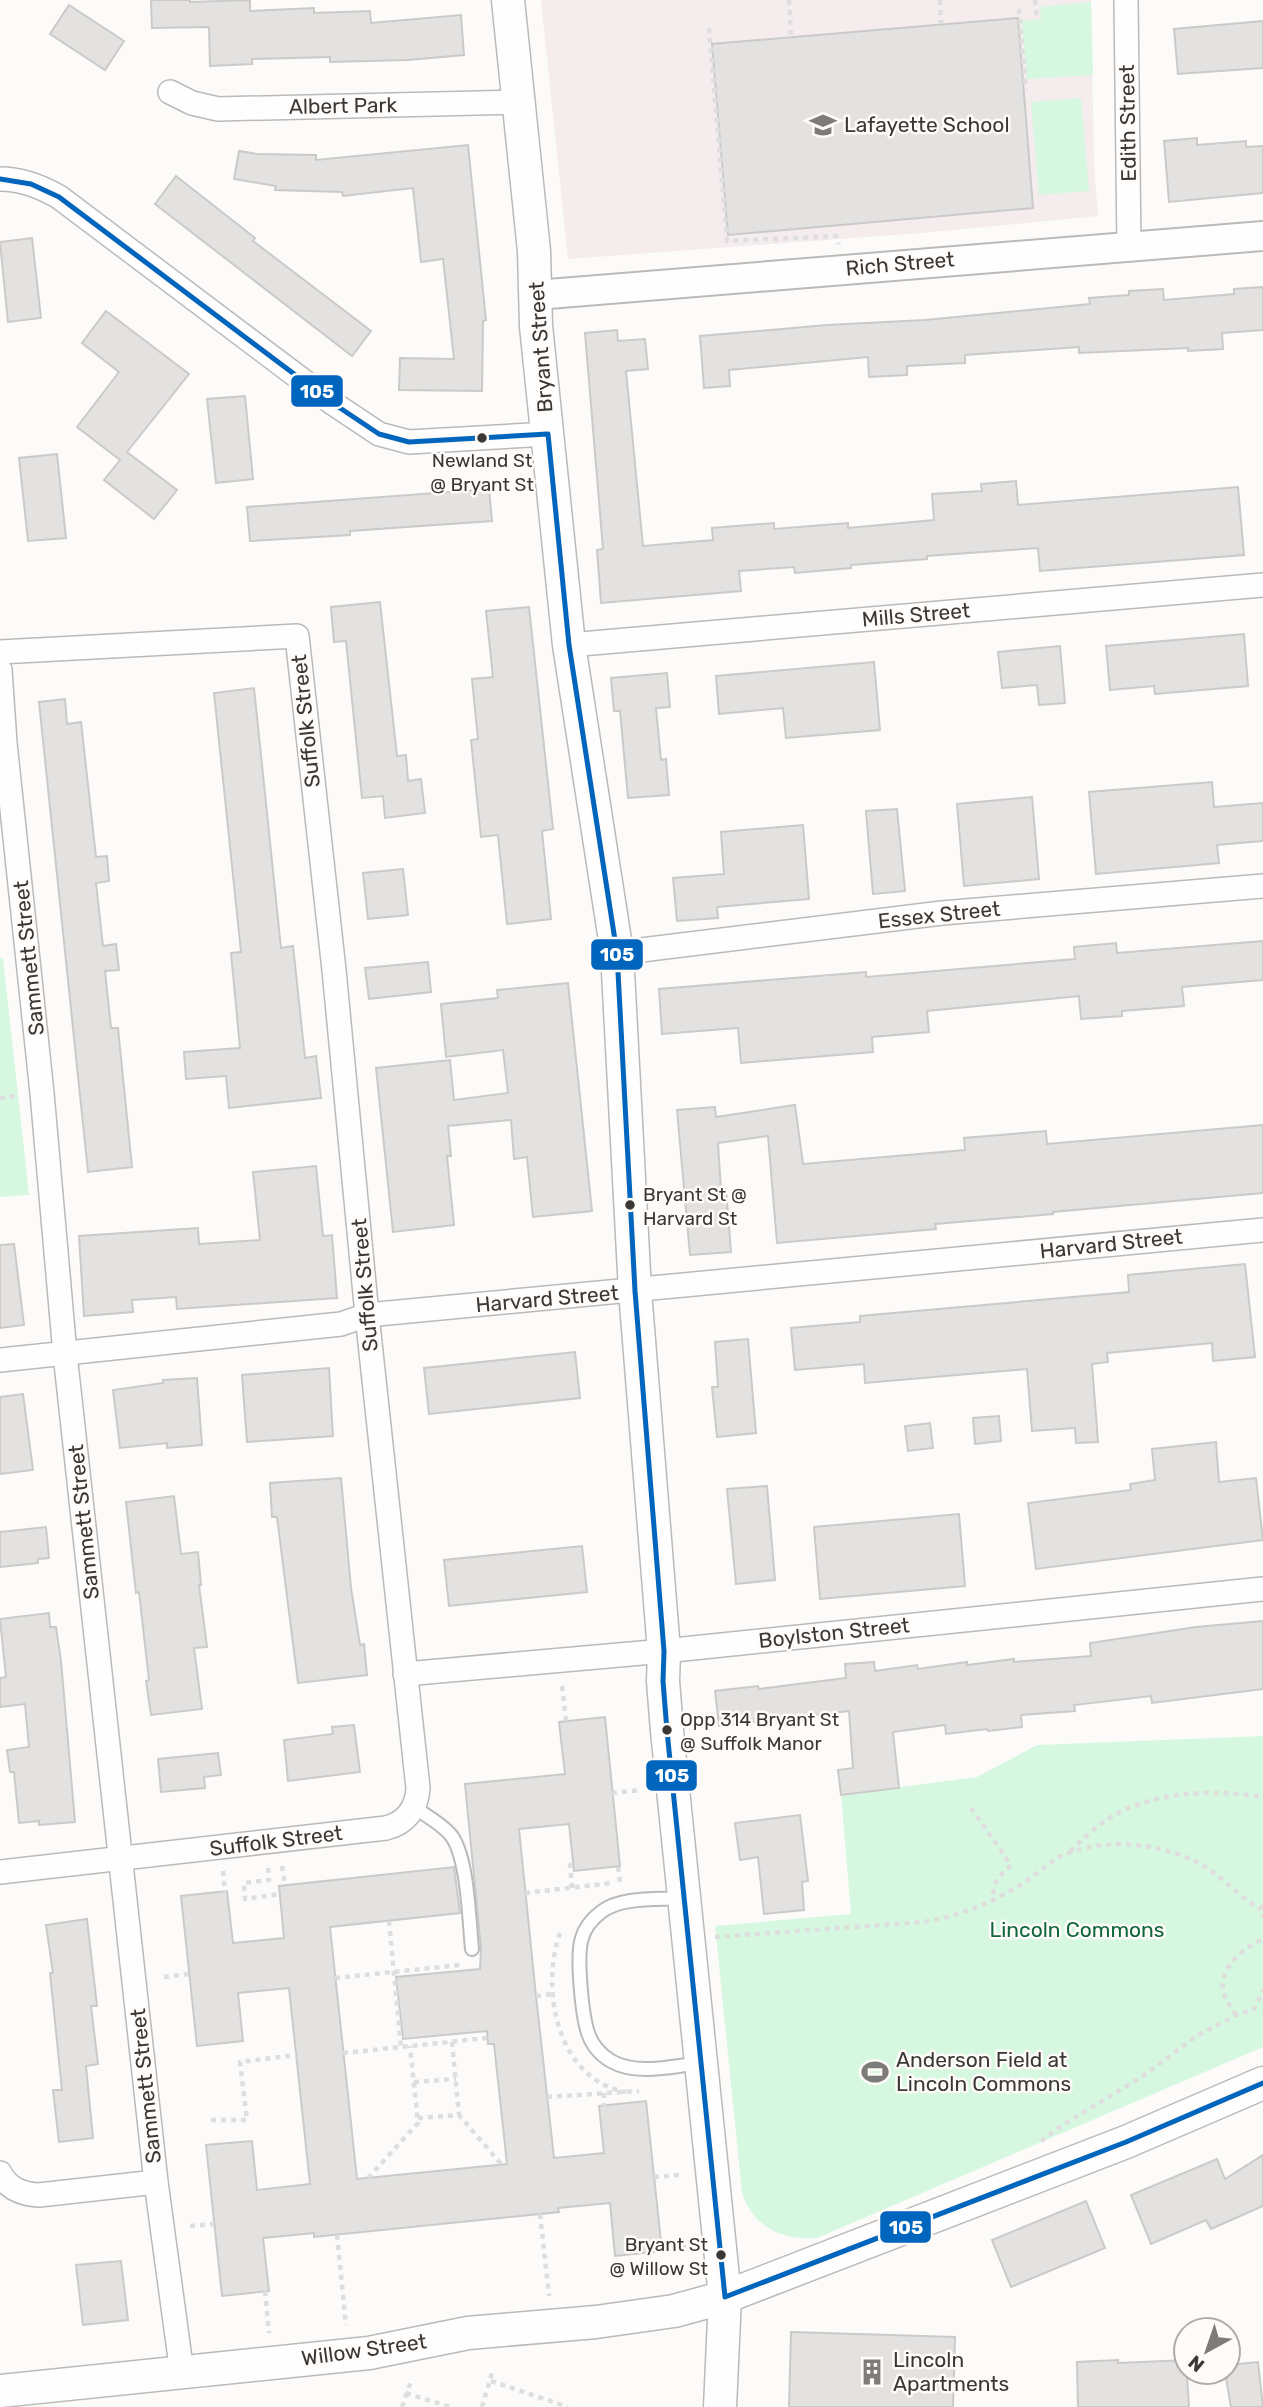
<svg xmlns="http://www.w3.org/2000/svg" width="1263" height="2407" font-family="Rubik,sans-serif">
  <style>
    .education { fill: #f4eced }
    .green { fill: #d6f8e1 }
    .building { fill: #e3e2e1; stroke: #cbcac9; stroke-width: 2 }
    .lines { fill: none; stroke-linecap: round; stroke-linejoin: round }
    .service-casing { stroke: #bbbab9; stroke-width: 16 }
    .minor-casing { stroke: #bbbab9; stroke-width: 26 }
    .tertiary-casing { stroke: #bbbab9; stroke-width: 32 }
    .secondary-casing { stroke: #bbbab9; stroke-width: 35 }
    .path { stroke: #dfdede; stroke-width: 4.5; stroke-dasharray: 5 5; stroke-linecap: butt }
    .service { stroke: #fffefe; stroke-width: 12 }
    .minor { stroke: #fffefe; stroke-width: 23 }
    .tertiary { stroke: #fffefe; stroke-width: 28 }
    .secondary { stroke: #fffefe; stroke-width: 32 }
    .bus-1-casing { stroke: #fefbf8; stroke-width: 10 }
    .bus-1 { stroke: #0065bd; stroke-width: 5 }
    .bus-dot { fill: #393837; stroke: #fefbf8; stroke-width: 2.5 }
    .labels { text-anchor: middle; stroke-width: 5; stroke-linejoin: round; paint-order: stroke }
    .bus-label { font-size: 19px; fill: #393837; stroke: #fefbf8; text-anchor: start }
    .street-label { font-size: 21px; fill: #393837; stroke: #fefbf8 }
    .poi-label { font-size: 21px; fill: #393837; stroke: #fefbf8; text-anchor: start }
    .park-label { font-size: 21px; fill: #0e663c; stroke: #fefbf8 }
    .line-badge { stroke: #fefbf8; stroke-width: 2.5 }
    .badge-label { font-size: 19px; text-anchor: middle; font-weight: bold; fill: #fff }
  </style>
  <rect width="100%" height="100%" fill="#fdfbf9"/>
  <!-- education -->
  <path class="education" d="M541,0H1091L1094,166L1098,216L922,233L568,259Z"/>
  <!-- green -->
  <g class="green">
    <path d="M1091,2L1093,75L1027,79L1022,21L1041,19L1040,7Z"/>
    <path d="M1081,98L1089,191L1039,195L1031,102Z"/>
    <path d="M0,958H3L29,1195L0,1197Z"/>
    <path d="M1263,1736V2047L817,2238C783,2241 753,2227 742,2193L715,1926L851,1914L841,1795L977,1777L1037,1745Z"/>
  </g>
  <!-- building -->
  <g class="building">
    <path d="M151,0H190V2L250,0V11L314,8V13L370,11L371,23L461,15L464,55L408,60L330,62V57L252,59V64L210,66L209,27L152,28Z"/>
    <path d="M69,5L124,41L105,70L50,34Z"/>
    <path d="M1018,18L1033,208L728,235L712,44Z"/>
    <path d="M1263,21V68L1178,74L1174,29Z"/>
    <path d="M1197,138V145L1246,141V147L1263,146V193L1169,202L1164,141Z"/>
    <path d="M468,145L486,320L483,321L482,391L399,390L400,358L454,359L443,259L421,262L413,188L343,196L342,192L275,190L276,186L234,179L239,151L257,154L316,155V160Z"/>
    <path d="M176,176L255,238L253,241L371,331L352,356L155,204Z"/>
    <path d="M32,238L41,318L8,322L0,242Z"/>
    <path d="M1263,287V330L1222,333L1223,349L1188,351V348L1079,353V347L965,355V363L907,366V375L869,377L868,357L729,370L730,386L704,388L700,336L827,325L925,320L1090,304L1089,298L1129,295V291L1163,289L1164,300L1234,294V289Z"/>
    <path d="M106,311L189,374L127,452L177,490L154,519L104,480L120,460L77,427L119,372L82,343Z"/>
    <path d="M617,330L618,341L645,339L648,369L626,371L643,546L713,540L712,528L774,523V529L848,523V528L934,520L932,494L982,491L981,484L1016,481L1018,505L1238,487L1244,555L1040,571L1038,548L927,556V559L851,565V568L795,573L794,567L739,571L741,591L601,603L597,550L603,549L585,333Z"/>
    <path d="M245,396L253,479L216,483L207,399Z"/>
    <path d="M57,454L66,538L28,541L19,458Z"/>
    <path d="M489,489L492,521L350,531V535L250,541L247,507Z"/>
    <path d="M380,602L397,756L406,755L408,781L421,779L425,813L385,818L383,796L362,798L346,641L334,642L331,607Z"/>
    <path d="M529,607L553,829L542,831L551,919L507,924L498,835L481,837L471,740L478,739L472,679L493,677L486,611Z"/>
    <path d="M1244,634L1248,686L1155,694L1154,686L1110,690L1106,646Z"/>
    <path d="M1060,646L1065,703L1039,705L1037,685L1002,688L998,652Z"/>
    <path d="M874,662L880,730L786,738L783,708L719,714L716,676Z"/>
    <path d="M667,673L670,707L656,708L661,760L666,759L669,795L628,798L620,711H614L611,678Z"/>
    <path d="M254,688L281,948L293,946L305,1058L316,1056L321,1098L229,1108L226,1076L186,1079L184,1052L240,1048L231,953L241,952L214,693Z"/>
    <path d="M65,699L67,724L81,722L96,857L107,856L109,881L96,883L103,946L116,944L119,970L105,971L111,1028H118L132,1167L88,1172L39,702Z"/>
    <path d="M1212,782L1214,807L1263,803V841L1217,845L1219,863L1096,874L1089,792Z"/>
    <path d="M1032,797L1039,879L964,886L957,804Z"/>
    <path d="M897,809L905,891L873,894L866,811Z"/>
    <path d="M803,825L809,899L717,907L718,918L677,921L673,878L724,874L721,832Z"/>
    <path d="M403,869L408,915L368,919L363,873Z"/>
    <path d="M1263,941V980L1182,987L1184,1006L1122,1011V1016L1081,1019L1079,996L927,1011L929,1032L872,1037L873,1052L741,1063L738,1028L662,1034L659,989L866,972V977L1075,959L1074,947L1116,943L1117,953Z"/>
    <path d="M428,962L431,992L369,999L365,968Z"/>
    <path d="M568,983L592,1211L533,1217L527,1157L514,1159L511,1120L448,1126L451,1156H447L454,1225L393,1232L376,1068L450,1060L454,1100L508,1093L503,1050L446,1057L441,1004L498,998L497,990Z"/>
    <path d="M795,1105L803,1164L965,1150L964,1138L1046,1131L1047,1144L1263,1125V1193L1053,1212V1214L935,1224L936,1229L777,1243L768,1136L718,1143L721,1190L726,1189L731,1252L690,1255L677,1110L715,1107L716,1117Z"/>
    <path d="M316,1166L323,1236L332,1235L337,1298L177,1309L176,1297L132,1300L133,1312L84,1316L79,1236L198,1228L199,1244L260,1240L253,1172Z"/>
    <path d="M14,1244L24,1325L0,1328V1245Z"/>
    <path d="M1245,1264L1255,1357L1213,1361L1212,1343L1107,1353L1108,1362L1092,1364L1098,1442L1076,1443L1075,1428L1032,1431L1027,1369L865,1383L864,1364L795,1370L791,1328L860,1322V1316L1129,1292L1128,1275Z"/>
    <path d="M748,1339L756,1433L717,1437L712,1387H718L715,1342Z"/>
    <path d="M575,1352L580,1398L429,1414L424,1368Z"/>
    <path d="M329,1368L333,1436L247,1442L242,1375Z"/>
    <path d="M197,1378L202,1445L167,1448V1443L120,1448L113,1390L163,1383V1380Z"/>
    <path d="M23,1394L33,1470L0,1474V1397Z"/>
    <path d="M999,1416L1001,1441L975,1444L973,1418Z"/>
    <path d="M930,1423L933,1448L908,1451L905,1426Z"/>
    <path d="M1216,1442L1219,1482L1256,1478L1263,1540L1036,1569L1028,1503L1131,1490L1130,1484L1155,1480L1152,1449Z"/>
    <path d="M341,1478L351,1588L360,1645L364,1644L367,1675L298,1683L277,1517H272L270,1483Z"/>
    <path d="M767,1486L775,1580L736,1584L727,1489Z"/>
    <path d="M174,1496L181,1554L198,1552L201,1585H199L207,1647L194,1648L202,1709L151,1715L146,1681L149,1680L139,1592L136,1593L126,1502Z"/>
    <path d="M959,1514L965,1586L820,1599L814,1527Z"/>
    <path d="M46,1527L49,1558L38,1559V1563L0,1567V1532Z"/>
    <path d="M582,1546L587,1592L449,1606L444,1560Z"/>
    <path d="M49,1613L50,1627H56L61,1661L75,1822L39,1825V1821L19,1823L14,1772H10L7,1750L29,1747L25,1704L0,1707V1678L6,1677L0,1619Z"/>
    <path d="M1263,1621V1689L1152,1703L1151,1696L1074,1705L1075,1711L1021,1715L1022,1727L988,1731L987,1729L946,1734L945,1725L893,1732L899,1788L841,1795L838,1770L853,1768L849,1711L719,1726L715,1691L758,1686L759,1689L846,1678L845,1664L874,1662L875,1671L917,1665L918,1669L967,1662V1665L1014,1659V1662L1091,1656L1090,1643L1196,1627Z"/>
    <path d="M605,1717L620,1866L574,1871L569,1824L519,1829L536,1996L554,2158L604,2153L599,2106L646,2101L662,2251L615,2256L610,2203L558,2208L559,2212L314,2237V2233L263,2238L269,2291L222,2296L206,2145L252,2141L257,2190L310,2184L289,1988L238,1993L243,2041L197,2046L181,1896L227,1891L233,1943L284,1938L279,1886L454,1867L460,1913L330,1927L357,2179L507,2164L494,2044H488L487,2031L403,2039L396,1977L480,1969L481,1948L465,1784L565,1774L559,1722Z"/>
    <path d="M354,1725L360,1772L288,1781L284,1740L333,1734L332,1727Z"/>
    <path d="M218,1753L221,1775L204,1777L205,1788L161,1792L158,1759Z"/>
    <path d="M800,1815L808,1881L802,1882L804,1910L764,1914L758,1857L740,1860L735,1823Z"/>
    <path d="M87,1919L97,2006H91L98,2064L86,2066L93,2138L59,2142L53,2090H62L50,1973H53L46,1925Z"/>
    <path d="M1263,2155V2206L1211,2229L1206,2220L1151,2244L1131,2195L1217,2159L1225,2179Z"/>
    <path d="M1086,2201L1105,2248L1011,2287L992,2240Z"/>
    <path d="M121,2261L128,2320L83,2325L76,2265Z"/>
    <path d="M791,2332L955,2337L953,2407H789Z"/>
    <path d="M1118,2360V2363L1186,2360L1189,2407H1078L1077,2362Z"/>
    <path d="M1258,2362L1263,2407H1231L1225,2372H1228V2365Z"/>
  </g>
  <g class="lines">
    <!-- service casing -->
    <g class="service-casing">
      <g id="service">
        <path d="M414,1807C425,1815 440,1823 449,1833C468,1852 469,1921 472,1949"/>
        <path d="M684,1898C658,1900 622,1896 601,1912C592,1919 585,1927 582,1938C576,1955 582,2015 588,2033C592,2045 601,2055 611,2061C637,2076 673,2066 701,2063"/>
      </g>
    </g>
    <!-- minor casing -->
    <g class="minor-casing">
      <g id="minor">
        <path d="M1126,0L1129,247"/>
        <path d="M170,92L192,103L218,109L519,102"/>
        <path d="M0,179C22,179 40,186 59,197L334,404L379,434L409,442L548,434"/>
        <path d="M569,645L1263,585"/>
        <path d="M0,652L297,636L334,970L367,1315L418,1788C417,1808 406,1823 386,1828L0,1872"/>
        <path d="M0,670L5,743L42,1093L65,1354L156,2182L182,2373"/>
        <path d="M617,953L942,913L1263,886"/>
        <path d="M0,1360L341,1324L367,1315L1263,1230"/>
        <path d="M405,1674L664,1651L1263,1589"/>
        <path d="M0,2173C8,2189 22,2194 39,2195L156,2182"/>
      </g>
    </g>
    <!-- tertiary casing -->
    <g class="tertiary-casing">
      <path id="tertiary" d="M536,295L1263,236"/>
    </g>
    <!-- secondary casing -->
    <g class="secondary-casing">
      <g id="secondary">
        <path d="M508,0L534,251L536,326L569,645L617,953L635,1291L664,1651L663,1681L667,1731L725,2297L720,2407"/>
        <path d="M0,2391L369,2353L468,2333L596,2322L674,2311L725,2297L1126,2142L1263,2083"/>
      </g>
    </g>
    <!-- path -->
    <g class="path">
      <path d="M789,0L791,36"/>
      <path d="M940,0L941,24"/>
      <path d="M1035,0L1037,19"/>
      <path d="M1019,9L1026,90"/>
      <path d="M709,28L727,241L836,236L839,244"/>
      <path d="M0,1098L17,1096"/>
      <path d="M562,1686L566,1721"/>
      <path d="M612,1793L641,1790"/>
      <path d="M971,1808L1011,1865L997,1879L991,1899"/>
      <path d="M1070,1851C1082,1840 1094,1828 1108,1819C1152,1791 1213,1789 1263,1797"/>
      <path d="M282,1866L285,1885"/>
      <path d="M618,1867L620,1882"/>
      <path d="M268,1868L269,1880L244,1883L245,1899L280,1894"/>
      <path d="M223,1871L225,1892"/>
      <path d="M572,1888L570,1865L573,1864"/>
      <path d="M525,1893L612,1883"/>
      <path d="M1263,1905L1261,1910L1263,1917"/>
      <path d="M389,1921L401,2047"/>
      <path d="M560,1933C540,1989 557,2080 626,2092"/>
      <path d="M715,1937L922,1922C958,1917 991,1903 1022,1884C1037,1874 1054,1857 1071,1852C1111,1838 1160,1844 1197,1862C1221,1875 1238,1896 1261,1910"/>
      <path d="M164,1977L189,1974"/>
      <path d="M335,1978L460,1965"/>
      <path d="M536,1996L553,1994"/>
      <path d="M1236,2015C1231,2007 1225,1999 1223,1990C1220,1966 1244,1948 1263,1939"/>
      <path d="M452,2042L459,2115"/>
      <path d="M343,2053L487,2038"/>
      <path d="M414,2082L456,2079"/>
      <path d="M604,2093V2106"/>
      <path d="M547,2097L639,2091"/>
      <path d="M418,2118L459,2115L501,2164"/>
      <path d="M211,2120H247L240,2062L296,2055"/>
      <path d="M1041,2141L1058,2128L1143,2076L1195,2037L1236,2015L1254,2009L1263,1990"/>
      <path d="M654,2177L680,2175"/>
      <path d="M368,2178L418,2123L410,2046"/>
      <path d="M540,2214L549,2296"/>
      <path d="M190,2226L214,2224"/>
      <path d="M337,2235L346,2325"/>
      <path d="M662,2249L686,2247"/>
      <path d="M265,2291L269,2333"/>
      <path d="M491,2381L568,2407"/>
      <path d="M406,2393L450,2407"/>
      <path d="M402,2407L411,2381"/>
      <path d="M482,2407L492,2373"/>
    </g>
    <!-- service -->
    <use href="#service" class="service"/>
    <!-- minor -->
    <use href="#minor" class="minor"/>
    <!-- tertiary -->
    <use href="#tertiary" class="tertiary"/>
    <!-- secondary -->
    <use href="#secondary" class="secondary"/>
    <!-- bus-1 casing -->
    <g class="bus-1-casing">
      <path id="bus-1" d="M0,179L31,184L59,197L334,404L379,434L409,442L548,434L569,645L617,953L635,1291L664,1651L663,1681L667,1731L725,2297L1126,2142L1263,2083"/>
    </g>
    <!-- bus-1 -->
    <use href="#bus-1" class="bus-1"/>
  </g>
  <!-- icons -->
  <defs>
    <g id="school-bare" transform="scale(2.1)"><path d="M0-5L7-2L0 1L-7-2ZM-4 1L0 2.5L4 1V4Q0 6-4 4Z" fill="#7e7c7b" stroke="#fefbf8" stroke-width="2.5" paint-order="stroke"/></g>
    <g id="stadium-bare" transform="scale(2.1)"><path d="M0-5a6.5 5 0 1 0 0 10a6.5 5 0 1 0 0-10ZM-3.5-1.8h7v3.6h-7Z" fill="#7e7c7b" stroke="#fefbf8" stroke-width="2.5" paint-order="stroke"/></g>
    <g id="building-bare" transform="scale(2.1)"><path d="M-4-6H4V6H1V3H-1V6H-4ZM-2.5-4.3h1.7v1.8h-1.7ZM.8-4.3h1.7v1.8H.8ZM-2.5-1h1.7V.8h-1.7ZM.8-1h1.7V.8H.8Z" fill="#7e7c7b" stroke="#fefbf8" stroke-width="2.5" paint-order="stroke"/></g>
  </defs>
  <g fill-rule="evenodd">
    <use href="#school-bare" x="823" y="125"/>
    <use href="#stadium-bare" x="875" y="2072"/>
    <use href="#building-bare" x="872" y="2372"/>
  </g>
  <!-- markers -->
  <g class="bus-dot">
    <circle cx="482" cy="438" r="6"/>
    <circle cx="630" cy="1205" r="6"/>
    <circle cx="667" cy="1730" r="6"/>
    <circle cx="721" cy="2255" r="6"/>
  </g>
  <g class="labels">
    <!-- bus labels -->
    <g class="bus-label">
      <text x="482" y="467" text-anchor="middle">Newland St<tspan x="482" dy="24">@ Bryant St</tspan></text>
      <text x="643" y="1201">Bryant St @<tspan x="643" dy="24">Harvard St</tspan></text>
      <text x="680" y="1726">Opp 314 Bryant St<tspan x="680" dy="24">@ Suffolk Manor</tspan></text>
      <text x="708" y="2251" text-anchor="end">Bryant St<tspan x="708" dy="24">@ Willow St</tspan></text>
    </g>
    <!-- street labels -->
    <g class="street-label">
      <text transform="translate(343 106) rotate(-1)" y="7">Albert Park</text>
      <text transform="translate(1128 123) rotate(-91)" y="7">Edith Street</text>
      <text transform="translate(900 264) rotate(-5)" y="7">Rich Street</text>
      <text transform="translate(541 347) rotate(-94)" y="7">Bryant Street</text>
      <text transform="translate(916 615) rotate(-5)" y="7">Mills Street</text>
      <text transform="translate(306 721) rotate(-96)" y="7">Suffolk Street</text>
      <text transform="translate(939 915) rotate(-6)" y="7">Essex Street</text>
      <text transform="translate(29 958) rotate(-96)" y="7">Sammett Street</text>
      <text transform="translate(1111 1244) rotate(-6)" y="7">Harvard Street</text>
      <text transform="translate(365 1285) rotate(-95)" y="7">Suffolk Street</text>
      <text transform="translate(547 1299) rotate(-5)" y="7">Harvard Street</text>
      <text transform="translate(84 1522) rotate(-96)" y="7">Sammett Street</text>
      <text transform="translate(834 1633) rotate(-6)" y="7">Boylston Street</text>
      <text transform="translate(276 1841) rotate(-7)" y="7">Suffolk Street</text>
      <text transform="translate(146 2086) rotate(-96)" y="7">Sammett Street</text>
      <text transform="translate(364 2350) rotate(-8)" y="7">Willow Street</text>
    </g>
    <!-- poi labels -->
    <g class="poi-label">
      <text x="844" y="132">Lafayette School</text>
      <text x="896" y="2067">Anderson Field at<tspan x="896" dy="24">Lincoln Commons</tspan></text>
      <text x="893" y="2367">Lincoln<tspan x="893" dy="24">Apartments</tspan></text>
    </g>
    <!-- park labels -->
    <g class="park-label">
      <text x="1077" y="1937">Lincoln Commons</text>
    </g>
  </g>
  <g class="line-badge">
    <rect x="290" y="374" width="54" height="34" rx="7" fill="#0065bd"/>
    <rect x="590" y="938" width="54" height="33" rx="7" fill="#0065bd"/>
    <rect x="645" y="1759" width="53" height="33" rx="7" fill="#0065bd"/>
    <rect x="879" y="2210" width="53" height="34" rx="7" fill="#0065bd"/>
  </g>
  <g class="badge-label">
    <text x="317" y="398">105</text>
    <text x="617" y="961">105</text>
    <text x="672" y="1782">105</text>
    <text x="906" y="2234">105</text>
  </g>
  <!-- north arrow -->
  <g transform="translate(1207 2351) rotate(220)"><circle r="33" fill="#fefbf8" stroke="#afadab" stroke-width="2"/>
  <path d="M0-5L12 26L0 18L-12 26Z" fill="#7e7c7b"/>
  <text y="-10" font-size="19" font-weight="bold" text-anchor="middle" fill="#393837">N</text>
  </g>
</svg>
